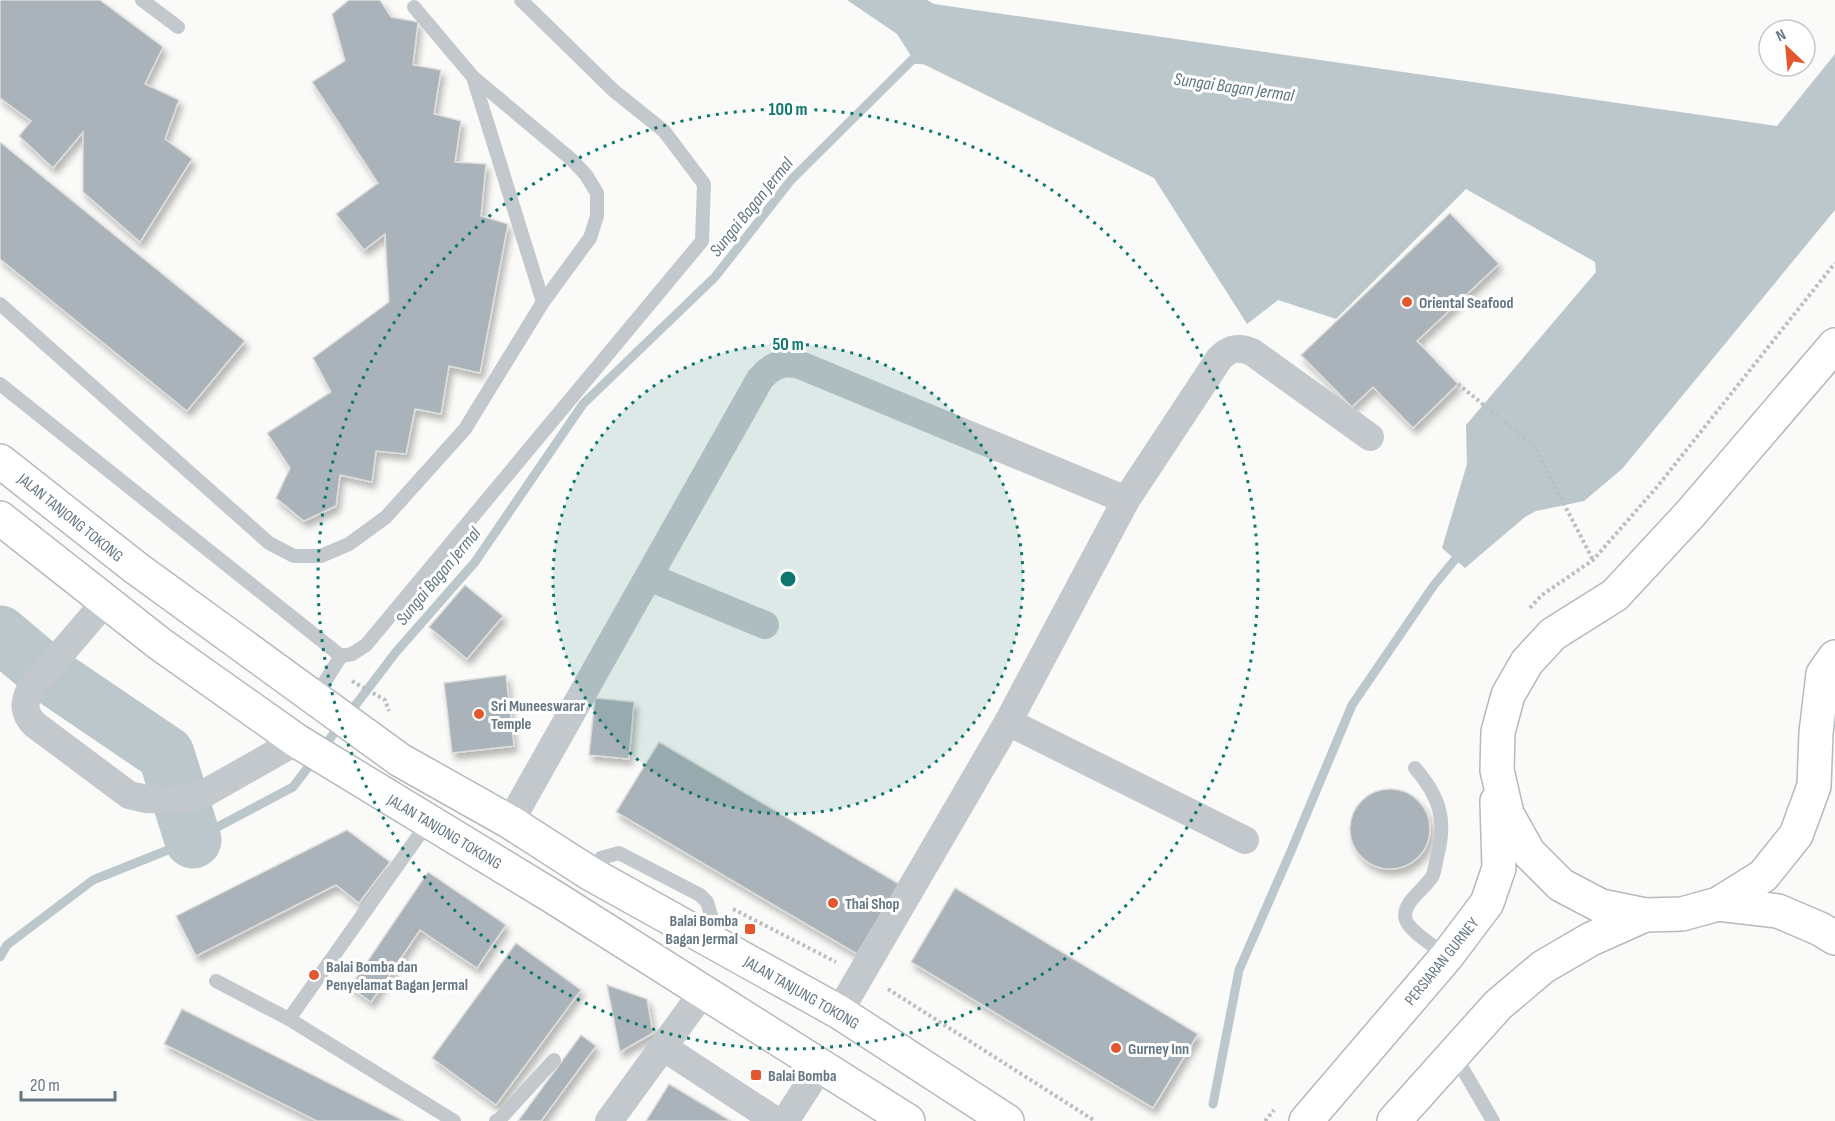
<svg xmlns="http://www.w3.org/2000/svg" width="1835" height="1121" font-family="'Sofia Sans Condensed',sans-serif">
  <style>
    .water { fill: #bbc7cb }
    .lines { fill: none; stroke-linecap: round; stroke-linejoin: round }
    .stream { stroke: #bbc7cb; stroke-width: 9 }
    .river { stroke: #bbc7cb; stroke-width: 57 }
    .building { fill: #aab3b9; stroke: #dcdcda; stroke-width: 1.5; filter: url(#shadow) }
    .secondary-casing { stroke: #b3babf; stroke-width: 36 }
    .primary-casing { stroke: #b5babe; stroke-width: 36 }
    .path { stroke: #bbbfc2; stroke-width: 4; stroke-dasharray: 3 3; stroke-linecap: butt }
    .lane { stroke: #c3c8cc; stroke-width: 14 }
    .street { stroke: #c3c8cc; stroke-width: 28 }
    .secondary { stroke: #fff; stroke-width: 33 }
    .primary { stroke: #fff; stroke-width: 33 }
    .ring { fill: none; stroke: #0f766e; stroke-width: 3; stroke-dasharray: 3 6 }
    .poi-dot { fill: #e4572e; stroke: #fff; stroke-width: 2 }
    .labels { text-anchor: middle; stroke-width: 6; stroke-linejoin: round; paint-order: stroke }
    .poi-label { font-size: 16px; font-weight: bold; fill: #657683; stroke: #fff; text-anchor: start }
    .street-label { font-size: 16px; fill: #657683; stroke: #fff }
    .water-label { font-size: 18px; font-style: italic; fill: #60757c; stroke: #fff }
    .centre { fill: #0f766e; stroke: #fff; stroke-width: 3 }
    .ring-label { font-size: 18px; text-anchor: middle; font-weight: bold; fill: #0f766e; stroke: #fff; stroke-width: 6; stroke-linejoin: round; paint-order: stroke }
  </style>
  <defs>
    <filter id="shadow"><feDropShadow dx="3.5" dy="6" stdDeviation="3" flood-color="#0004"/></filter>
  </defs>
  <rect width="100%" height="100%" fill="#fafaf8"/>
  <!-- water -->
  <path class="water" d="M847,0H927L934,4L1777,126L1835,54V210L1622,469L1584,501L1536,511L1525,517L1465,568L1442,548L1467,464L1466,425L1596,272L1595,262L1466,189L1336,319L1278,300L1247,324L1154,178L913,59L897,34Z"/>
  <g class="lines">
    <!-- stream -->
    <g class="stream">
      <path d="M0,957L7,945L93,880L193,840L293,787L396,652L475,562L583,404L715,277L791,180L913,59L925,60"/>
      <path d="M1213,1104L1239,970L1291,851L1352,705L1434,585L1463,550"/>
    </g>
    <!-- river -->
    <path class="river" d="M0,634L45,672L166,754L193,840"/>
  </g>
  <!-- building -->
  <g class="building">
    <path d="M0,0H100L163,47L145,84L179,100L165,139L192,159L140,242L83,192V132L53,168L19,136L31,121L0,98Z"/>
    <path d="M349,0H380L391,17L418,22L413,65L441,70L434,114L461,121L455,162L486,164L481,216L508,224L480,373L449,366L441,414L415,409L406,454L376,451L372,482L340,475L336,506L304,521L276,498L290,468L267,433L331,392L313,358L389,302L385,234L364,250L336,214L378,183L312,82L345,61L332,14Z"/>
    <path d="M0,142L245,341L187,411L0,259Z"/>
    <path d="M1450,213L1499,264L1417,341L1458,384L1413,428L1373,387L1352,407L1301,355Z"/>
    <path d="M465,585L503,616L467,659L429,627Z"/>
    <path d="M506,675L514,746L452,753L444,683Z"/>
    <path d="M595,698L634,702L629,759L589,755Z"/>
    <path d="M659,742L899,884L857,954L616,812Z"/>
    <circle cx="1390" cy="829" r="40"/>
    <path d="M347,830L390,862L359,903L336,885L196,956L176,916Z"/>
    <path d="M428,872L506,925L477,968L420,930L371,1002L350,987Z"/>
    <path d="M955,888L1198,1034L1153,1108L911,962Z"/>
    <path d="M516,943L581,990L496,1105L432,1058Z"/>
    <path d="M607,985L647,999L653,1033L620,1052Z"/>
    <path d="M182,1009L404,1121H317L164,1044Z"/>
    <path d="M581,1035L596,1046L541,1121H518Z"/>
    <path d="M669,1084L731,1121H646Z"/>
  </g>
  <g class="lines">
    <!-- secondary casing -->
    <g class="secondary-casing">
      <g id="secondary">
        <path d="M1835,345L1691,513L1615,595L1553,634L1527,662L1508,695L1498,732L1497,770L1507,814L1529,853L1561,885L1601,906L1645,915L1682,914L1718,904L1763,876L1796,835L1814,786L1816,733L1823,674L1835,657"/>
        <path d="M1718,904L1778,911L1820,929L1835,938"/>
        <path d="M1306,1121L1447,956L1487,903L1499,868L1497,801"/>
        <path d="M1394,1121L1498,1005L1543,967L1591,939L1645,915"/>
      </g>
    </g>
    <!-- primary casing -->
    <g class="primary-casing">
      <g id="primary">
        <path d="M0,461L136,568L400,760L510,822L591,874L839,1012L1007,1121"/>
        <path d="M0,518L160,644L297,741L555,898L908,1121"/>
      </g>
    </g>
    <!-- path -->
    <g class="path">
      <path d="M1458,384L1534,446L1593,560"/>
      <path d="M1530,608L1542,595L1593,560L1657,487L1835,263"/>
      <path d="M352,681L385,700L389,711"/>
      <path d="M733,909L836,962"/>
      <path d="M888,989L1095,1121"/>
      <path d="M1265,1121L1274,1110"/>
    </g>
    <!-- lane -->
    <g class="lane">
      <path d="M142,0L178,27"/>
      <path d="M473,77L543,302"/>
      <path d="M0,304L269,543L294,556H321L349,544L386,517L465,429L543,302L590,238L597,216V193L586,175L571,159L473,77L414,7"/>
      <path d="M0,384L341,656"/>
      <path d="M314,699L341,656L352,654L366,645L702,241L704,184L664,131L613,90L521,0"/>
      <path d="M1415,768C1440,797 1447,820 1437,857C1436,862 1435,869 1433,875C1426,889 1400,903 1406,920C1409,931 1437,948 1447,956"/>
      <path d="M591,874L601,858L619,853L700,895L707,902L711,915L701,935"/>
      <path d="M216,981L289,1019L454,1121"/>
      <path d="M289,1019L429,821"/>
      <path d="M1454,1054L1493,1121"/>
      <path d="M496,1121L501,1118L554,1060"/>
    </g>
    <!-- street -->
    <g class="street">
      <path d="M649,577L765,625"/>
      <path d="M105,602L30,690C23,704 24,713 34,724L129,795L146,799L170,800L200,796L297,741"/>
      <path d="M1008,722L1245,840"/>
      <path d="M510,822L760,379C772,365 783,361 800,365L1126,500"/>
      <path d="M839,1012L1008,722L1126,500L1219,359C1229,348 1238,346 1252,352L1370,437"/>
      <path d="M663,1047L773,1119L781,1120L789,1115L820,1067"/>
      <path d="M609,1121L703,992"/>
    </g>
    <!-- secondary -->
    <use href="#secondary" class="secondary"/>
    <!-- primary -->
    <use href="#primary" class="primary"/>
  </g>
  <!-- distance rings -->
  <circle cx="788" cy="579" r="235" fill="#0f766e" fill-opacity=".12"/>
  <g class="ring">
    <circle cx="788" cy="579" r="235"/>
    <circle cx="788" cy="579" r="470"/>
  </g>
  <!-- markers -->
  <g class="poi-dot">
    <circle cx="1407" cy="302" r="6"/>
    <circle cx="479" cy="714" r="6"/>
    <circle cx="833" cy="903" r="6"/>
    <rect x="744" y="923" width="12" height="12" rx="3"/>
    <circle cx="314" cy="975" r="6"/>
    <circle cx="1116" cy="1048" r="6"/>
    <rect x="750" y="1069" width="12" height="12" rx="3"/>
  </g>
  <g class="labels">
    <!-- poi labels -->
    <g class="poi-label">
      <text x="1419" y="308">Oriental Seafood</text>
      <text x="491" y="711">Sri Muneeswarar<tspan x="491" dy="18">Temple</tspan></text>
      <text x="845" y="909">Thai Shop</text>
      <text x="738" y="926" text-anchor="end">Balai Bomba<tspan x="738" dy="18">Bagan Jermal</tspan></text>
      <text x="326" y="972">Balai Bomba dan<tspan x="326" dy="18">Penyelamat Bagan Jermal</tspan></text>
      <text x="1128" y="1054">Gurney Inn</text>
      <text x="768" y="1081">Balai Bomba</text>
    </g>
    <!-- street labels -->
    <g class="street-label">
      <text transform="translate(71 517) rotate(39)" y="6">JALAN TANJONG TOKONG</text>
      <text transform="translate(445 831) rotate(31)" y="6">JALAN TANJONG TOKONG</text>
      <text transform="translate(1441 961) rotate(-51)" y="6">PERSIARAN GURNEY</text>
      <text transform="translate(802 992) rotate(30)" y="6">JALAN TANJUNG TOKONG</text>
    </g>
    <!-- water labels -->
    <g class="water-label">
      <text transform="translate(1234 87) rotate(8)" y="6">Sungai Bagan Jermal</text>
      <text transform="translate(751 207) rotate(-51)" y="6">Sungai Bagan Jermal</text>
      <text transform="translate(438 576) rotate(-50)" y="6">Sungai Bagan Jermal</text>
    </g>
  </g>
  <circle cx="788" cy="579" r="9" class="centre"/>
  <g class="ring-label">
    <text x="788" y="115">100 m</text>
    <text x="788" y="350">50 m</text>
  </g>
  <!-- north arrow -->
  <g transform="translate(1787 48) rotate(334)"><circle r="28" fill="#ffffff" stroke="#c1c8cd" stroke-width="1.5"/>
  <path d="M0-4.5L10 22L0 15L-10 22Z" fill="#e4572e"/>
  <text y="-9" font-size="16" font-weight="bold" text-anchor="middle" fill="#657683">N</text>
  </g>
  <!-- scale -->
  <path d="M21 1091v9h94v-9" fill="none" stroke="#657683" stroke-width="3"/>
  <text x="30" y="1091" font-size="18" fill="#657683" stroke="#ffffff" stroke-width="4.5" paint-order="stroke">20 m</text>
</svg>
